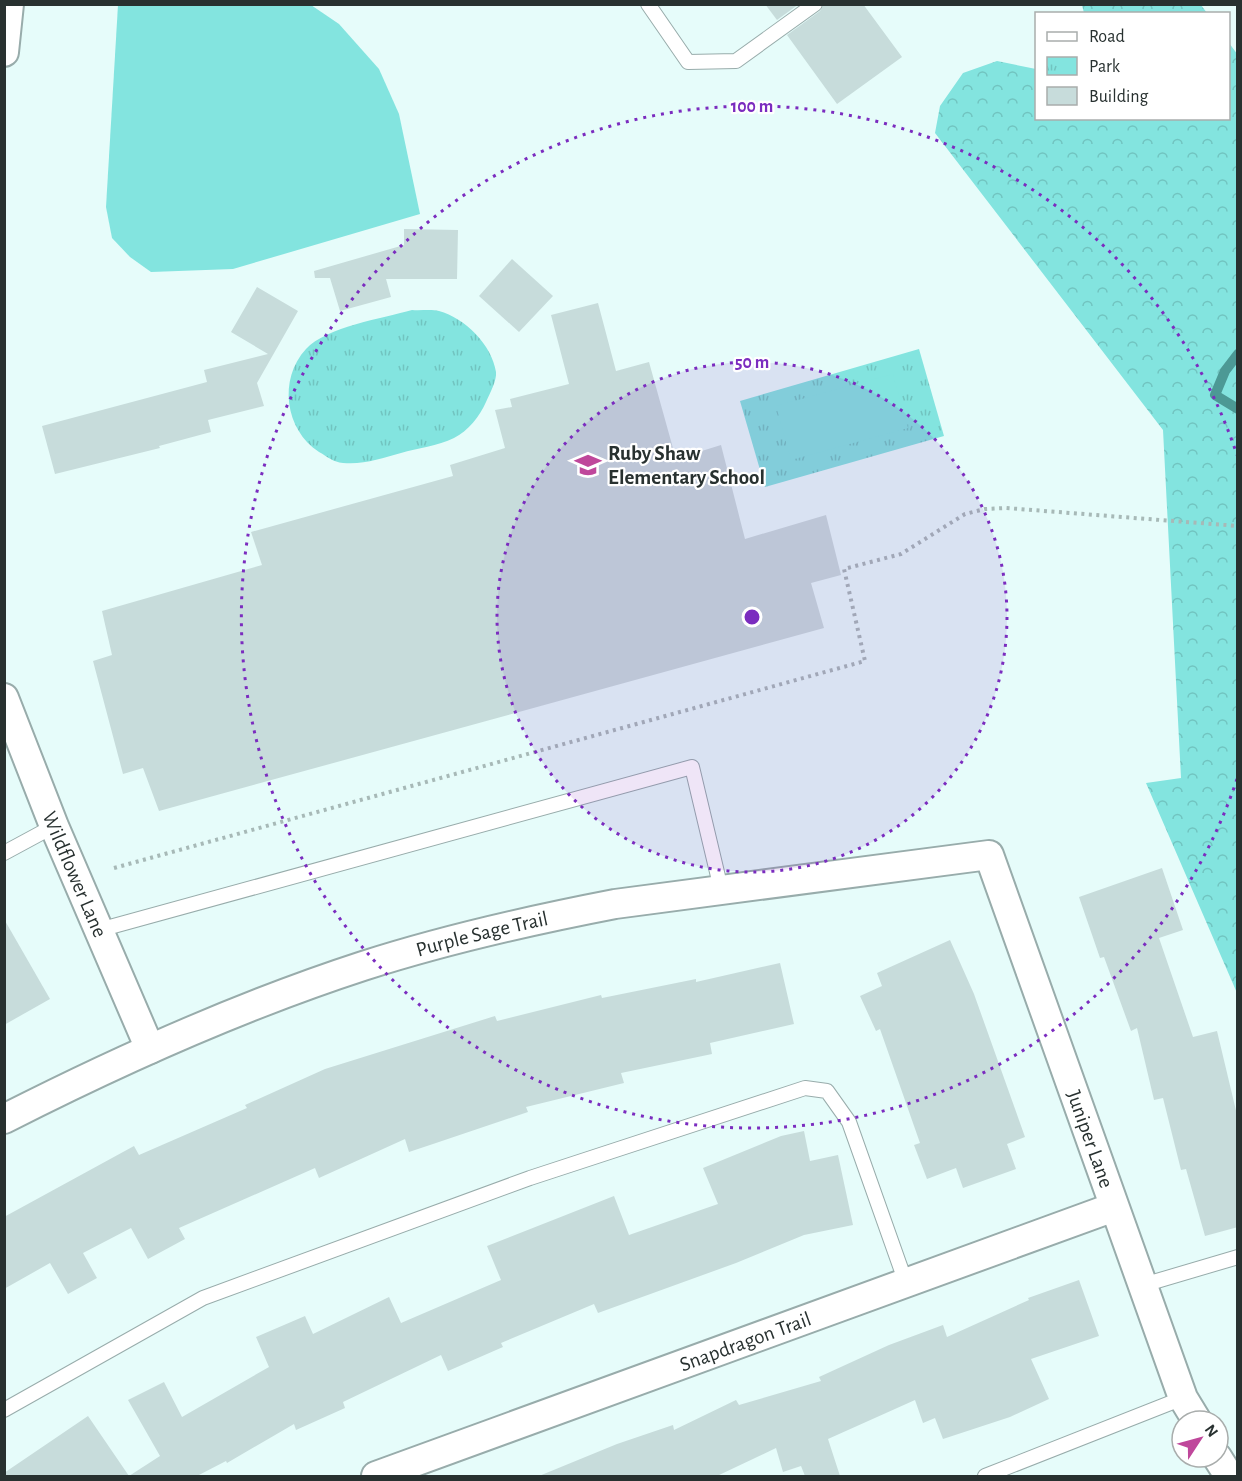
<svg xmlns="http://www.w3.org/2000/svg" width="1242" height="1481" font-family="'Alegreya Sans',sans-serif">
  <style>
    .forest { fill: url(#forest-crowns) }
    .park { fill: url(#park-tufts) }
    .garden { fill: #83e4df }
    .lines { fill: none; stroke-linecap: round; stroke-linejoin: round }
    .stream { stroke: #4c9995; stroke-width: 10 }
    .building { fill: #c7dcdb }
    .lane-casing { stroke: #98acab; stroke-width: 16 }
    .street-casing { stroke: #98acab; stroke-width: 32 }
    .path { stroke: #a7b9b7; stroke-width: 4; stroke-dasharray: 3 4.5; stroke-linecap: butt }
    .lane { stroke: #fff; stroke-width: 14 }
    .street { stroke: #fff; stroke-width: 28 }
    .ring { fill: none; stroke: #7b2cbf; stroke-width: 3; stroke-dasharray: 3 6 }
    .labels { text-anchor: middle; stroke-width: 4.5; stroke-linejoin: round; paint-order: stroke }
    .poi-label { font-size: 21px; font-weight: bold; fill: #283130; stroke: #fff; text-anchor: start }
    .street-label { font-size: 21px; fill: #283130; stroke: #fff }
    .centre { fill: #7b2cbf; stroke: #fff; stroke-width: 3 }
    .ring-label { font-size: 18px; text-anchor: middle; font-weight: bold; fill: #7b2cbf; stroke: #fff; stroke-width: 4.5; stroke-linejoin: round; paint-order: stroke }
  </style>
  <defs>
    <pattern id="forest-crowns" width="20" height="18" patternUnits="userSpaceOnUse" patternTransform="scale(1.5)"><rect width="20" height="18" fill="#83e4df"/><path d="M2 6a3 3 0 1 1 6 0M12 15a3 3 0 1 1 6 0" fill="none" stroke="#71c4c0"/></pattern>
    <pattern id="park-tufts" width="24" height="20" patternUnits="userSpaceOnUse" patternTransform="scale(1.5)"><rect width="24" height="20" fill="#83e4df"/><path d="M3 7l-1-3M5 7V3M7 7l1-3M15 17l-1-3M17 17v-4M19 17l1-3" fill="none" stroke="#71c4c0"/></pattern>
  </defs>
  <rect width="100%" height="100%" fill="#e6fcfa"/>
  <!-- forest -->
  <g class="forest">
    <path d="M1082,5H1201L1207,13H1084Z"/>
    <path d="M1229,43L1238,55L1237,993L1146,783L1181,778L1163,430L935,133L940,106L963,73L997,61L1036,69V118H1228Z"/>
  </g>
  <!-- park -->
  <g class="park">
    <path d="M412,310C420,311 431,309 439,311C465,318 492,345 496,372C497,380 490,393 486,402C480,416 468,431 454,438C438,446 417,448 401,453C382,458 364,465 343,463C333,462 328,457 319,452C285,430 278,379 306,349C326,327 384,318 412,310Z"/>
    <path d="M919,349L944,436L765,487L740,401Z"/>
  </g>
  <!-- garden -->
  <g class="garden">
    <path d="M311,5L339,24L379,69L399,114L420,214L233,269L151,272L130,257L112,238L106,207L118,5Z"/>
    <path d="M893,374L908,428L791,460L776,406Z"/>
  </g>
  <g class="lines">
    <!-- stream -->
    <path class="stream" d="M1238,354L1225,371L1215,395L1238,409"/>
  </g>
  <!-- building -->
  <g class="building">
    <path d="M765,4H799L777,20Z"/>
    <path d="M824,4H863L902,57L837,104L787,35L820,11Z"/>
    <path d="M404,229L458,230L457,279H386L391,297L340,311L330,278H315L314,271L404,245Z"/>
    <path d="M512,259L553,296L519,332L479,296Z"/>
    <path d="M257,287L298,311L257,383L264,406L208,420L211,432L159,446L160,448L55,474L42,426L207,382L204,370L268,354L231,332Z"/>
    <path d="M598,303L616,371L649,362L676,459L721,445L745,539L826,515L841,575L811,583L824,628L159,811L143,768L123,774L93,661L112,655L102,611L262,565L251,532L453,476L450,465L505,448L495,410L512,407L510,399L569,384L551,315Z"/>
    <path d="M1162,868L1183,930L1159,938L1193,1037L1217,1031L1238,1119V1227L1205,1236L1186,1169L1181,1170L1163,1098L1154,1100L1137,1028L1131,1031L1104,957L1100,958L1079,897Z"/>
    <path d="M4,919L50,999L4,1025Z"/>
    <path d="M950,940L974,994L1025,1137L1007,1144L1016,1169L963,1188L956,1168L927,1179L914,1145L920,1143L880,1029L876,1031L860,996L882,986L877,973Z"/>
    <path d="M780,963L794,1024L710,1043L712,1054L621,1073L624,1083L526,1107L528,1112L433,1144L409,1152L405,1139L319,1178L315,1168L179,1228L185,1239L148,1259L131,1228L83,1253L97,1278L68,1294L50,1263L4,1289V1217L134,1146L139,1155L247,1108L245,1105L325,1069L495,1016L497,1021L601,995L602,998L696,979V982Z"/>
    <path d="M804,1131L810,1161L838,1155L853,1225L804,1235L736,1263L598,1313L594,1304L501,1343L503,1347L448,1371L441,1355L343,1402L345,1408L296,1430L294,1424L227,1463L226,1461L197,1476H4V1473L88,1416L129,1476L160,1456L128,1400L164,1382L182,1417L269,1367L256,1337L305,1316L313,1334L389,1297L401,1323L501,1280L487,1246L614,1196L629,1235L718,1204L703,1168L781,1136Z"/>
    <path d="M1079,1280L1099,1336L1031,1359L1049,1399L1010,1417L943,1439L935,1418L923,1423L915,1400L828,1439L840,1476H805L801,1466L783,1472L776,1448L717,1476H539L617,1444L673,1425L674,1430L736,1400L739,1405L821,1381L819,1377L889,1345L943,1325L947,1337L1029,1300L1028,1298Z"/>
  </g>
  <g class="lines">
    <!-- lane casing -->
    <g class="lane-casing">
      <g id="lane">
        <path d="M648,4L688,62L736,61L815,4"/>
        <path d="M4,853L54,826"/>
        <path d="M99,930L692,767L721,889"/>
        <path d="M1143,1285L1238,1257"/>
        <path d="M4,1410L203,1298L530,1178L805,1088L827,1091L849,1122L906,1283"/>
        <path d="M985,1476L1183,1398"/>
      </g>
    </g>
    <!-- street casing -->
    <g class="street-casing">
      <g id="street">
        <path d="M4,52L9,4"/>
        <path id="s1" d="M4,698L54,826L150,1049"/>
        <path id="s2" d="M4,1119C120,1060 240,1006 363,966C444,940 532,920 615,904L989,855L1183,1398L1197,1421"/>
        <path d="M1217,1457L1229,1476"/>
        <path id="s3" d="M376,1476L1114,1207"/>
      </g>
    </g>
    <!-- path -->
    <path class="path" d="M114,868L865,661L844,569L901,554L965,514L985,509L1006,508L1238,526"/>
    <!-- lane -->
    <use href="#lane" class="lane"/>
    <!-- street -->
    <use href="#street" class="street"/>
  </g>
  <!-- distance rings -->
  <circle cx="752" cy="617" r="255" fill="#7b2cbf" fill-opacity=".12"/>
  <g class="ring">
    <circle cx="752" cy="617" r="255"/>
    <path d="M1237 779A511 511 0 1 1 1237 455"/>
  </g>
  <!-- icons -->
  <defs>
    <g id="school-bare" transform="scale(2.07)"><path d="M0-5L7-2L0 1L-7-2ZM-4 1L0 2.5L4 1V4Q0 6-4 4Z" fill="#bf479b" stroke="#fff" stroke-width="2.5" paint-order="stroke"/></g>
  </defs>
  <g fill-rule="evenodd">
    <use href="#school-bare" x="588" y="465"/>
  </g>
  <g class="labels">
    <!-- poi labels -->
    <g class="poi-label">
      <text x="608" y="460">Ruby Shaw<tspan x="608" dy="24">Elementary School</tspan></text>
    </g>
    <!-- street labels -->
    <g class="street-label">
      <text dy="7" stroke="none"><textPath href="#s1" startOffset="190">Wildflower Lane</textPath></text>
      <text dy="7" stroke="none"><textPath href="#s2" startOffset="514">Purple Sage Trail</textPath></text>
      <text dy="7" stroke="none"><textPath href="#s2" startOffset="1329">Juniper Lane</textPath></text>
      <text dy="7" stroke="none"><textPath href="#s3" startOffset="393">Snapdragon Trail</textPath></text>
    </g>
  </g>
  <circle cx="752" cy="617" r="9" class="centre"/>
  <g class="ring-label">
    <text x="752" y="112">100 m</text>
    <text x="752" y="368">50 m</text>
  </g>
  <!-- border -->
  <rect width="1242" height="1481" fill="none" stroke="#283130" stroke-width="12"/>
  <!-- legend -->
  <rect x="1035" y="12" width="195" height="108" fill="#ffffff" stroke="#a9adac" stroke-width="1.5"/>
  <rect x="1047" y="32" width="30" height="9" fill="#ffffff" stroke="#a9adac" stroke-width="1.5"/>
  <text x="1089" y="42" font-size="18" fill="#283130">Road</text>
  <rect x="1047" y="57" width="30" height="18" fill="url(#park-tufts)" stroke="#a9adac" stroke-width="1.5"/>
  <text x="1089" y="72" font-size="18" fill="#283130">Park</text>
  <rect x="1047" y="87" width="30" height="18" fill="#c7dcdb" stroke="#a9adac" stroke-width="1.5"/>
  <text x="1089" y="102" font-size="18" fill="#283130">Building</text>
  <!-- north arrow -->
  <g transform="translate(1200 1439) rotate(54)"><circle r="28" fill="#ffffff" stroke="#a9adac" stroke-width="1.5"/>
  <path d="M0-4.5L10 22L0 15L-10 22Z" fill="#bf479b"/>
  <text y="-9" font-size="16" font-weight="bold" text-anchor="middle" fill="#283130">N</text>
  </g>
</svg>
